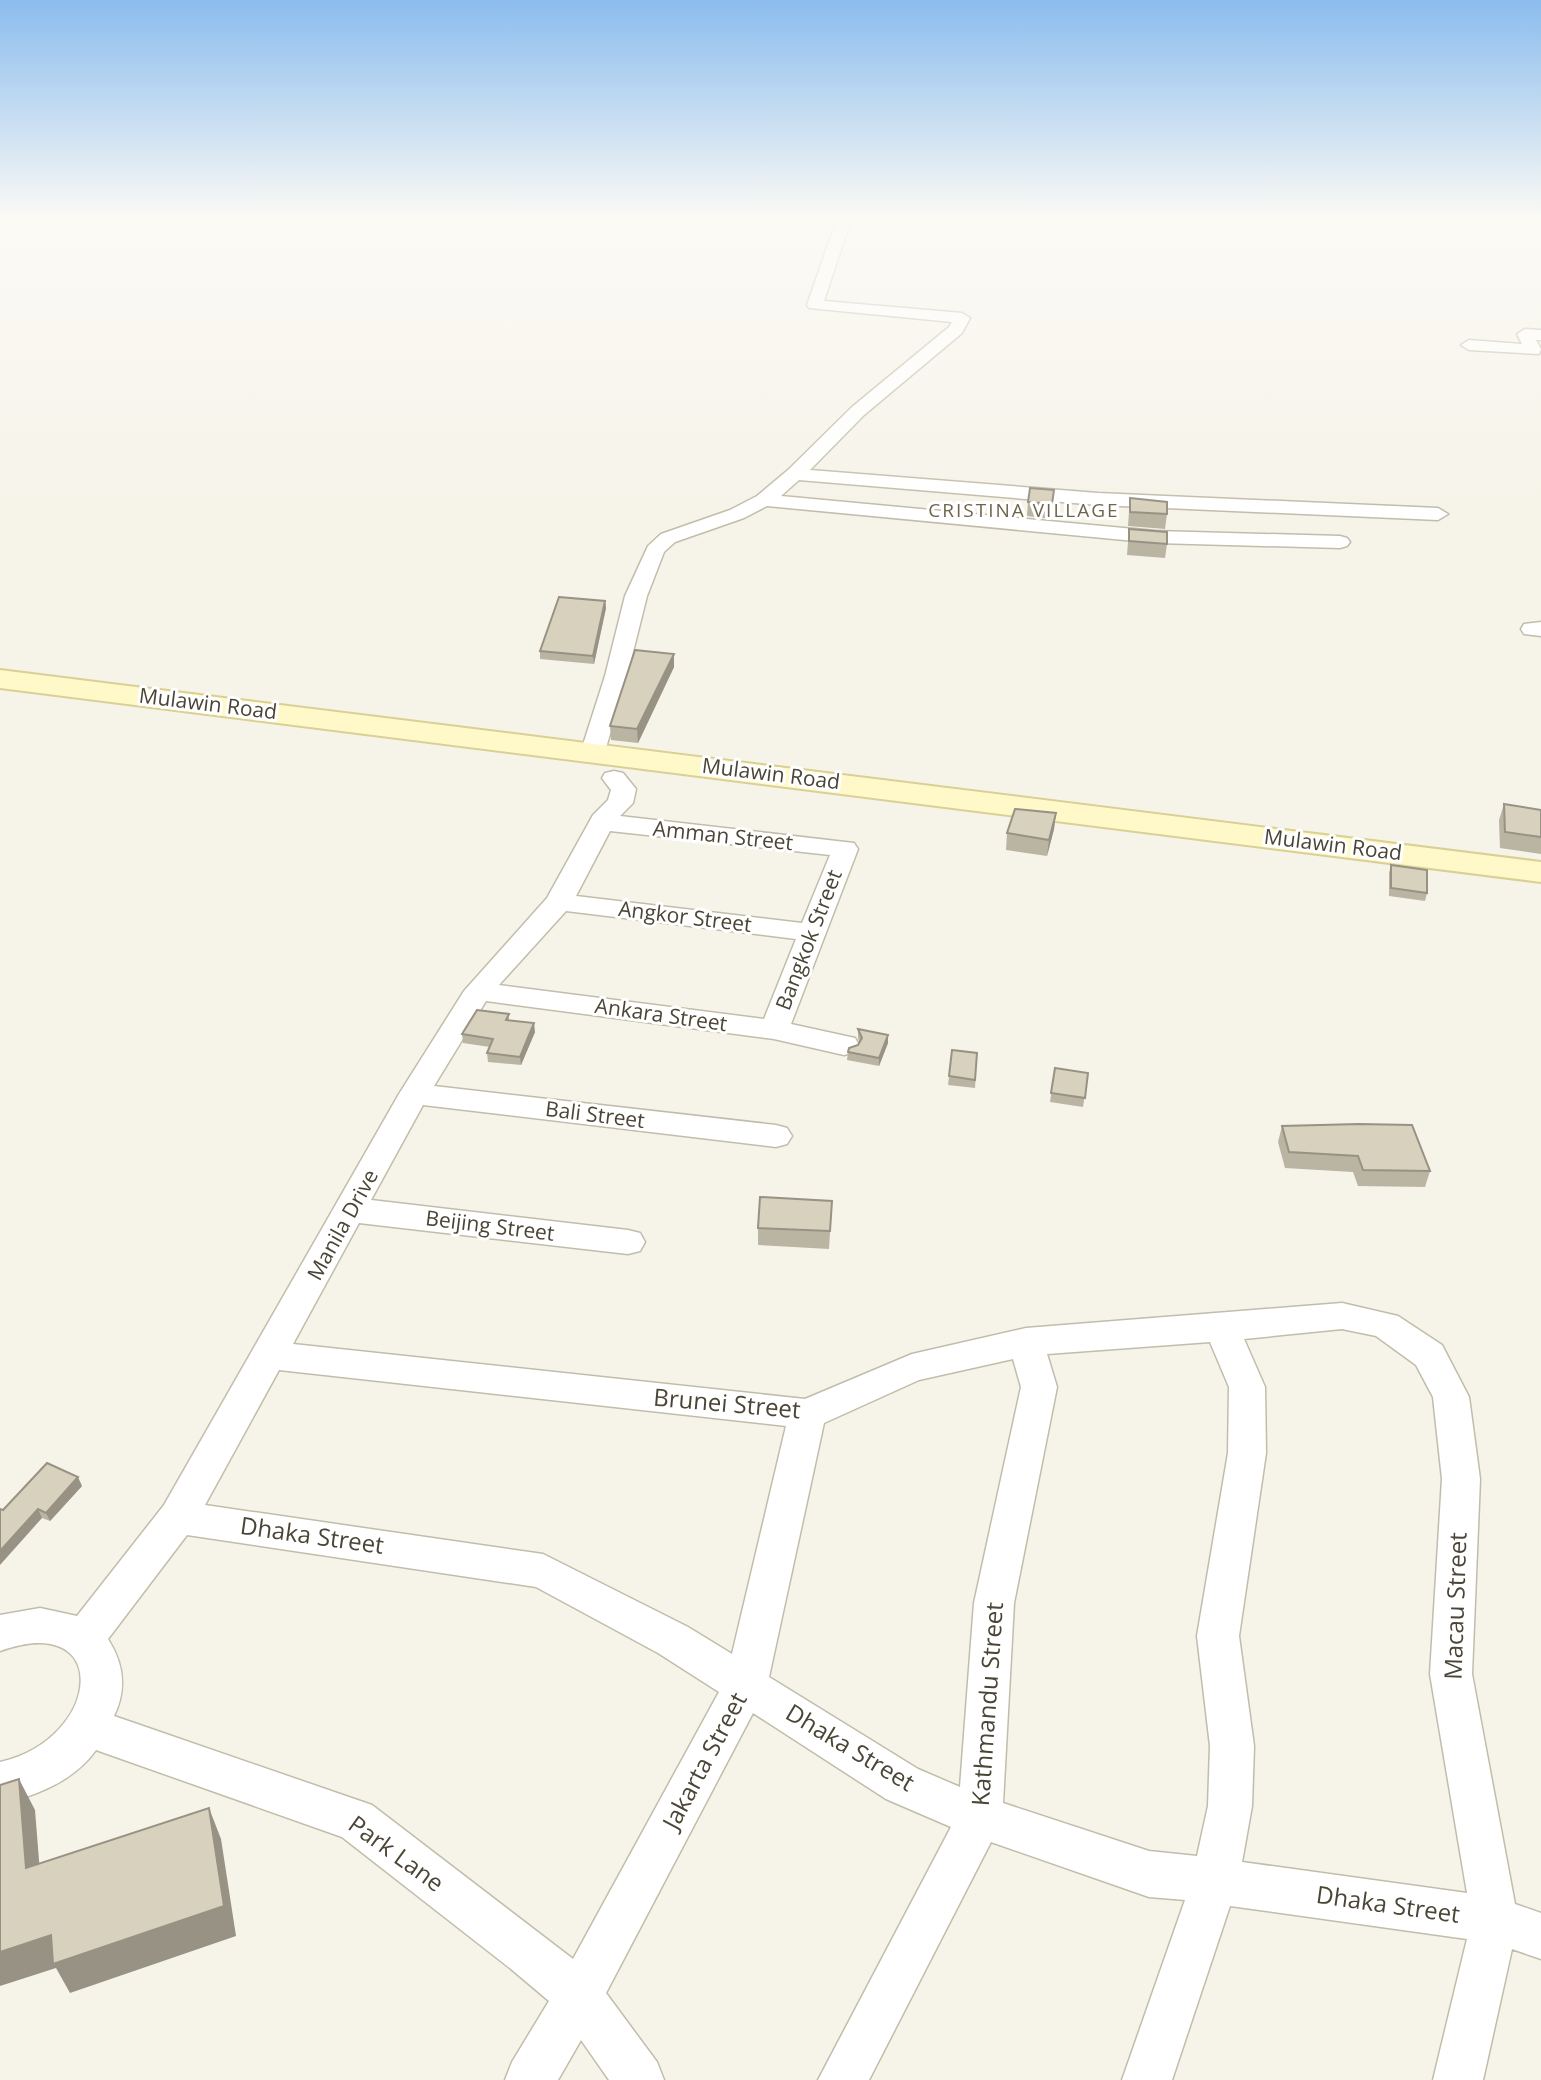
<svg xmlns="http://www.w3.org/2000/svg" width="1541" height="2080" font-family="'Open Sans',sans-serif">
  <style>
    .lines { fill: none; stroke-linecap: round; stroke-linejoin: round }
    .street-casing { stroke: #c2bdaa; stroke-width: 3 }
    .secondary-casing { stroke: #dad095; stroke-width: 4 }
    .street { fill: #fff; fill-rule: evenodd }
    .secondary { fill: #fff9c9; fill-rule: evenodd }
    .wall { fill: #bab4a3 }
    .shaded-wall { fill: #979284 }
    .building { fill: #d8d1bd; stroke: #979284; stroke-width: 2 }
    .labels { text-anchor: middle; stroke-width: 6; stroke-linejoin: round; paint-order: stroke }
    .far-neighbourhood-label { font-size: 19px; letter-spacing: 2px; fill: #6e654c; stroke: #fff }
    .street-label { font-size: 21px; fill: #4a4536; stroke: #fff }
    .near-street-label { font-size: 24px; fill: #4a4536; stroke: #fff }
  </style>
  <rect width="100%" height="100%" fill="#f6f3e9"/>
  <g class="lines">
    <!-- street casing -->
    <g class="street-casing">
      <g id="street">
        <path d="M838,216H852L824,301L962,313L970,318L962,333L864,415L810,470L1098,493L1438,508L1448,514L1438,520L1098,505L799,480L781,496L1156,531L1340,536L1347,538L1350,542L1347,546L1340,548L1156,543L767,506L744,518L675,542L664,552L647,596L627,676L605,751L602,756L593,758L584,756L581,751L605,676L625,596L648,546L661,534L730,510L757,496L788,470L852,407L949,327L952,322L809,308L807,305Z"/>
        <path d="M1525,329L1541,330V340H1536L1541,349L1539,354L1469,350L1461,345L1469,340L1522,344L1517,334Z"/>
        <path d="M1541,622V636L1524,634L1521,629L1524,624Z"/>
        <path d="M614,771L623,773L636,789L633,803L620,816L854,843L858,849L791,1024L855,1038L859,1045L855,1052L844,1055L774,1039L486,1001L434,1086L776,1125L787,1128L792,1136L787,1144L776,1147L423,1105L371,1200L628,1230L640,1233L645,1242L640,1251L628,1254L359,1223L293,1344L805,1399L912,1354L1026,1328L1342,1303L1398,1316L1442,1345L1469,1397L1480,1479L1472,1674L1515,1904L1541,1913V1959L1512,1949L1483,2080H1433L1467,1939L1230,1906L1172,2080H1122L1185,1900L1149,1897L991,1842L869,2080H818L951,1827L886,1799L753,1713L606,1993L657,2062L664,2080H609L581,2040L558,2080H505L512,2062L549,2001L511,1969L342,1837L96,1750C74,1781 36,1796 0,1804V1762C102,1739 113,1610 0,1651V1615L40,1608L77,1616L164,1505L399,1094L464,991L547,898L593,815L608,800L611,790L602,778L605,773ZM610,831L830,855L802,923L576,896ZM566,911L796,939L764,1019L499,985ZM1342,1329L1376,1336L1416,1365L1433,1397L1442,1479L1430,1674L1467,1893L1242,1862L1252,1806L1254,1746L1239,1636L1266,1453L1265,1387L1244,1339ZM1210,1342L1229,1387L1228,1453L1197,1636L1210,1746L1208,1806L1197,1856L1149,1851L1003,1803L1014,1603L1057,1387L1047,1354ZM1013,1359L1021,1387L974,1603L960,1787L918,1769L769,1677L824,1423L919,1380ZM279,1370L786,1426L732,1654L688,1627L543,1554L205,1505ZM187,1535L536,1587L658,1653L719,1692L573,1959L372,1805L114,1716C127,1689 124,1664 108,1639Z"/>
      </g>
    </g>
    <!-- secondary casing -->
    <g class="secondary-casing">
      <path id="secondary" d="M0,670L1541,862V882L0,688Z"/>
    </g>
    <!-- street -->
    <use href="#street" class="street"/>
    <!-- secondary -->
    <use href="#secondary" class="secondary"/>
  </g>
  <!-- wall -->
  <g class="wall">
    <path d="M1054,490L1051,519L1027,516L1028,502Z"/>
    <path d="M1130,498L1167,514L1165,529L1128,526Z"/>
    <path d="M1129,529L1167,544L1165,558L1127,555Z"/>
    <path d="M605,601L606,608L594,664L540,659V651Z"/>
    <path d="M674,654V667L638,743L611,740L610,726Z"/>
    <path d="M1504,804L1541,810V854L1500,848L1499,820Z"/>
    <path d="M1056,813L1054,829L1047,856L1006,850L1007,833Z"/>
    <path d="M1391,865L1427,893L1425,901L1389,896V873Z"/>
    <path d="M509,1014V1020L535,1032L521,1065L488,1062L487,1053L490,1047L463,1043L462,1034Z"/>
    <path d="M858,1029L888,1043L879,1066L847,1060L848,1052L858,1045L859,1042L858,1038Z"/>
    <path d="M952,1050L977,1053L975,1088L948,1085Z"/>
    <path d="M1055,1068L1088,1073L1083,1107L1050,1102Z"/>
    <path d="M1282,1126L1430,1171L1425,1187L1358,1186L1353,1172L1285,1168L1278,1142Z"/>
    <path d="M832,1201L829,1249L758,1245V1228Z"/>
    <path d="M82,1486L50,1521L42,1518L3,1510Z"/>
  </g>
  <!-- shaded-wall -->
  <g class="shaded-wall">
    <path d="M605,601L606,608L594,664L593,656Z"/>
    <path d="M674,654V667L638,743L637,729Z"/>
    <path d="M1056,813L1054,829L1047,856L1049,840Z"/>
    <path d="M534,1023L535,1032L521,1065L520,1057Z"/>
    <path d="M888,1035V1043L879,1066V1058Z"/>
    <path d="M78,1477L82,1486L50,1521L46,1513Z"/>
    <path d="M38,1509L42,1518L0,1565V1551Z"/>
    <path d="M19,1779L35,1810L42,1898L26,1868Z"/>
    <path d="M209,1808L221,1839L236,1936L70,1993L56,1968L0,1986V1952Z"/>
  </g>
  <!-- building -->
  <g class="building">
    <path d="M1030,488L1054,490L1052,504L1028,502Z"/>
    <path d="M1130,498L1167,502V514L1130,512Z"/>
    <path d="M1129,529L1167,532V544L1129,541Z"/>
    <path d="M559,597L605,601L593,656L540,651Z"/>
    <path d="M635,650L674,654L637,729L610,726Z"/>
    <path d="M1504,804L1541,810V837L1505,832Z"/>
    <path d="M1015,809L1056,813L1049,840L1007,833Z"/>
    <path d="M1391,865L1427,870V893L1391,888Z"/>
    <path d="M477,1010L509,1014L506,1020L534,1023L520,1057L487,1053L493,1039L462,1034Z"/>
    <path d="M858,1029L888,1035L879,1058L848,1052L849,1048L858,1045L862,1038Z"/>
    <path d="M952,1050L977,1053L975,1080L949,1076Z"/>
    <path d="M1055,1068L1088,1073L1085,1098L1051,1093Z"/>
    <path d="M1359,1124L1412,1125L1430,1171L1363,1170L1358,1156L1289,1152L1282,1126Z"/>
    <path d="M760,1197L832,1201L830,1231L758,1228Z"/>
    <path d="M47,1463L78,1477L46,1513L38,1509L0,1551V1509L3,1510Z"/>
    <path d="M19,1779L26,1868L209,1808L224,1906L53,1964L51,1935L0,1952V1785Z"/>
  </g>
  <!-- sky -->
  <linearGradient id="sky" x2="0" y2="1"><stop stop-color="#8bbcee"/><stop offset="0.43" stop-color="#fbfaf5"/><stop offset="1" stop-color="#fbfaf5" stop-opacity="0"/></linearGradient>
  <rect width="1541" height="508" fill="url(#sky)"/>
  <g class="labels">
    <!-- far-neighbourhood labels -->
    <g class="far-neighbourhood-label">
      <text x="1024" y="517">CRISTINA VILLAGE</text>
    </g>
    <!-- street labels -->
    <g class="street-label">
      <text transform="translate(208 704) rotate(7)" y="7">Mulawin Road</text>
      <text transform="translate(771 774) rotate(7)" y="7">Mulawin Road</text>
      <text transform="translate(723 836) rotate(6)" y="7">Amman Street</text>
      <text transform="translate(1333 845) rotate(7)" y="7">Mulawin Road</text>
      <text transform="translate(685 917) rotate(7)" y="7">Angkor Street</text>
      <text transform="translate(809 940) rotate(-69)" y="7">Bangkok Street</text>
      <text transform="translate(661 1015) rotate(8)" y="7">Ankara Street</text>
      <text transform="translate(595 1115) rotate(7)" y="7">Bali Street</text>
      <text transform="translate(343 1225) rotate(-61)" y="7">Manila Drive</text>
      <text transform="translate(490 1226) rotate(7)" y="7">Beijing Street</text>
    </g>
    <!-- near-street labels -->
    <g class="near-street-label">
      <text transform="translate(727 1404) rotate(5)" y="8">Brunei Street</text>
      <text transform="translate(312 1536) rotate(8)" y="8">Dhaka Street</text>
      <text transform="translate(1456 1606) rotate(-88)" y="8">Macau Street</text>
      <text transform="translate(988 1704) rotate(-86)" y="8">Kathmandu Street</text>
      <text transform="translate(850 1748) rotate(31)" y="8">Dhaka Street</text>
      <text transform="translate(705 1761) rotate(-62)" y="8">Jakarta Street</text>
      <text transform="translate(396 1854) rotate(36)" y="8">Park Lane</text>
      <text transform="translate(1388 1905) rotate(8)" y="8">Dhaka Street</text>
    </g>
  </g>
</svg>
